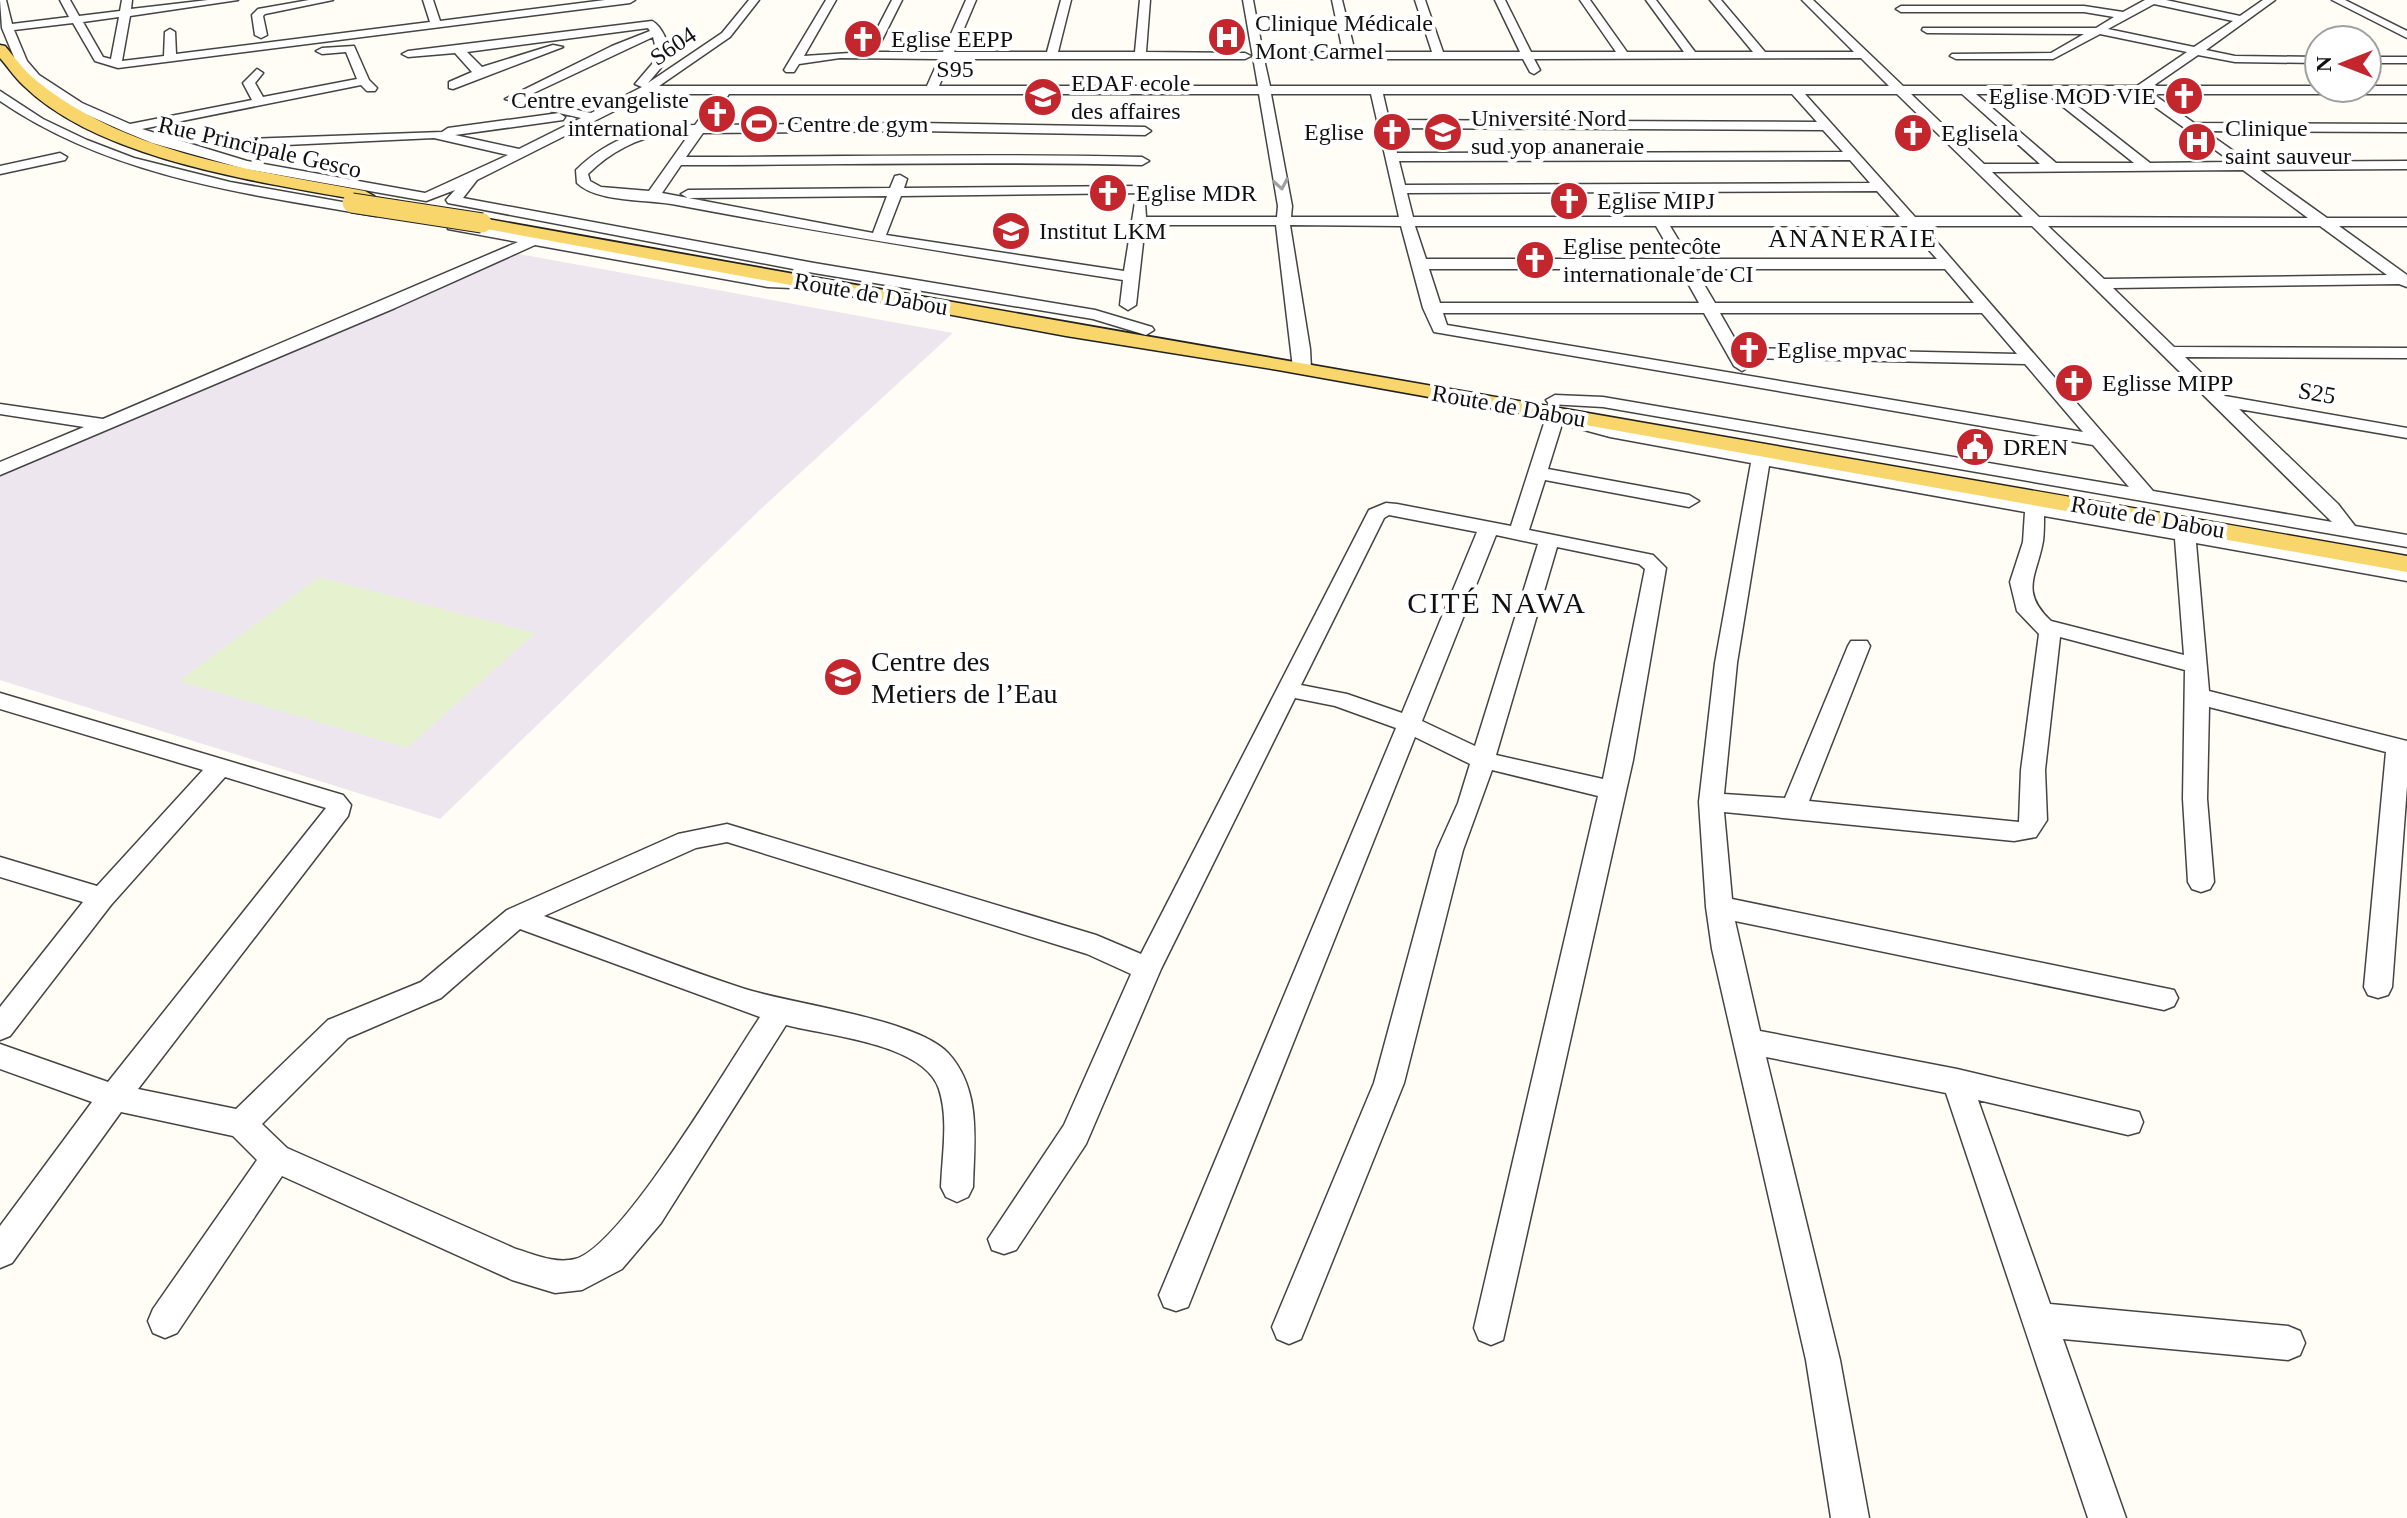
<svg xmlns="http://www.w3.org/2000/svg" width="2407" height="1518" font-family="'Times New Roman',serif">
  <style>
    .industrial { fill: #eee6ef }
    .pitch { fill: #e6f2cf }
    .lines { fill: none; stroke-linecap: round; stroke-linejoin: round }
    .minor-casing { stroke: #444; stroke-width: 3 }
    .major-casing { stroke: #222; stroke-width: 3 }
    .minor { fill: #fff; fill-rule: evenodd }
    .major { fill: #f9d66b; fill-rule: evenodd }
    .major-bridge-casing { stroke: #222; stroke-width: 21; stroke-linecap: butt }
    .major-bridge { stroke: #f9d66b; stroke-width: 19 }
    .oneway { stroke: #a0a0a0 }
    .labels { text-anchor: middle; stroke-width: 8; stroke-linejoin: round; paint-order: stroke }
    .far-poi-label { font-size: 24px; fill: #111; stroke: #fff; text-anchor: start }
    .far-street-label { font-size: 24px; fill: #111; stroke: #fff }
    .far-neighbourhood-label { font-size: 26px; letter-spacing: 2px; fill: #111; stroke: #fff }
    .poi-label { font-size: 28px; fill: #111; stroke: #fff; text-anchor: start }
    .neighbourhood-label { font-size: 30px; letter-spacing: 2px; fill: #111; stroke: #fff }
  </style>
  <rect width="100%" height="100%" fill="#fffdf5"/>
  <!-- industrial -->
  <path class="industrial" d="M519,254L953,333L763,507L440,819L0,680V475Z"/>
  <!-- pitch -->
  <path class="pitch" d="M319,577L535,633L407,748L179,681Z"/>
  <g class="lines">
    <!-- minor casing -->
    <g class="minor-casing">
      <g id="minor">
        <path d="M0,0H6L12,24L69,17L60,0H70L79,16L120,11L122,0H132L131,9L208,0H238L130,16L122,61L164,56L165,32L170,29L175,32L176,54L430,22L423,0H433L440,21L605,0H635L630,3L118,68L95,61L73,23L14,30L27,61L39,75L82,103L130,124L252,100L243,83L257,69L263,73L255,83L263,97L357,79L346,52L322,54L316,51L322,48L354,46L369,80L377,88L375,91H367L361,85L142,129L247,161L425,193L508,155L434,138L244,147L238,143L244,139L442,132L448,128L559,113L505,99L612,46L650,31L648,28L467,52L482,67L553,45L563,47L453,89L449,88V82L472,72L455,53L408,57L402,54L408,51L652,21C662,26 670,45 670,57L648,83L722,33L749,0H759L730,37L659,86H927L939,59L840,58L799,64L794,72H786L784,70L826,0H836L804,56L865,52L892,0H902L876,52H943L966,0H976L954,52H1047L1061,0H1071L1058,52H1135L1140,0H1150L1146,52L1245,53L1251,56L1245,59H951L939,86H1258L1243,0H1253L1263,53L1343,52L1332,0H1342L1355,52H1432L1415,0H1425L1443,52H1520L1495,0H1505L1531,52H1616L1580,0H1590L1627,52H1684L1646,0H1656L1695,52H1753L1710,0H1721L1765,52H1854L1802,0H1813L1903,86H2137L2187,52L2100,34L2053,59H1956L1950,56L1952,54L2051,53L2084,34L1927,33L1922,30L1923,28H2096L2114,17L2084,12H1901L1896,9L1901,6H2084L2123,12L2145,0H2166L2240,16L2263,0H2275L2206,50L2235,56L2319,57V63L2235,62L2198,55L2153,86H2407V94H2153L2194,123L2407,124V132L2205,131L2249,162L2407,161V169L2260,170L2327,218H2407V226H2339L2407,275V287L2399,284L2113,288L2174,347L2407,348V358L2185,357L2225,396L2407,428V438L2239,409L2338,504L2355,526L2407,535V547L1603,407L1549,404L1546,400L1555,395L1603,397L2129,487L2093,445L1434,332L1423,308L1401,226L1290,225L1310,349L1311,368L1302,373L1293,368L1276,225H1145L1136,305L1128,310L1120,305L1123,280C974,257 825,233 677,205C649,199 597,203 577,183L576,170C610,137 649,125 695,125L717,94H648L477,180L463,198L814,263L1095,310L1152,327L1154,330L1146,335L1093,319L814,273L448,203L446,200L455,190L426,201L245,169L152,143L123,131L74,109L31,81L16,62L2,28ZM2154,4L2233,21L2194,47L2108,29ZM119,17L111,59L103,57L83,22ZM653,37L658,57L635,84L642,87L591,113L523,98ZM1861,58L1889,86H1270L1264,59H1523L1530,72L1534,74L1540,70L1534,59ZM729,94H1259L1278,206L1277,217H1146L1145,202H1135L1124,271L886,235L901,196L1147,193V187L1142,186L904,188L907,179L900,175L895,176L890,188L688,190L681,194L688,198L887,196L873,233L662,193L681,165C835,165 988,161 1142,165L1149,161L1142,157C990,153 838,157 686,157L703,133L918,131L1145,135L1151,131L1145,127L918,123L708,125ZM1271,94H1371L1399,217H1291L1292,206ZM1383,94H1792L1817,122L1389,120ZM1805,94H1897L2023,217H1915ZM1911,94H1962L2040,164H1984ZM1976,94H2047L2134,163H2056ZM2062,94H2137L2232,162L2150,163ZM559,113L581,118L519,149L455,135L563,120L565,117ZM1391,128L1823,130L1843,152L1397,153ZM668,133H690L649,191L601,187L590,181L588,174C610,152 637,138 668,133ZM1850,160L1870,183L1405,185L1399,161ZM2243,170L2308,218L2039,217L1992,172ZM1877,191L1900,217H1413L1407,193ZM1415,226H1656L1675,259H1426ZM1670,226H1907L1937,259H1690ZM1923,226H2032L2332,522L2153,491ZM2048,226H2320L2387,275L2104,279ZM1429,269H1680L1699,303H1440ZM1695,269H1945L1974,303H1715ZM1443,313H1704L1734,366L1742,371L1750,366L1746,358L2025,364L2083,432L1447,325ZM1720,313H1982L2017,354L1740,348Z"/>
        <path d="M309,0H333L265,14L263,16L267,35L261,38L255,35L252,15L258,9Z"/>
        <path d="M2332,0H2345L2407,31V38Z"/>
        <rect x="2367" y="57" width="40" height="6"/>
        <path d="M0,91L43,119L87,140L134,158L230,182L376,208L383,212L376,216C246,194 111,177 0,101Z"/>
        <path d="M60,153L67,157L65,160L0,174V166Z"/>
        <path d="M453,222L768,277L814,279L822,284L814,289L768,287L535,245L395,308L0,475V462L84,427L0,414V404L103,419L518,242L448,229V223Z"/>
        <path d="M1556,409L1610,427L2407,569V581L2196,543L2209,691L2407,741V786L2392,987L2388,995L2378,998L2368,995L2364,987L2386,752L2209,707L2207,799L2214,882L2210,889L2201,892L2192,889L2188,882L2183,799L2185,670L2060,637L2045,770L2047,820L2036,837L2014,841L1724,812L1732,899L2174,990L2178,998L2174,1006L2164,1010L1735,921L1760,1031L1957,1069L2139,1112L2143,1122L2139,1132L2128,1135L1978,1100L2050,1304L2288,1326L2300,1331L2305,1343L2300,1355L2288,1360L2063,1339L2126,1518H2088L1946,1093L1766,1057L1840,1360L1869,1518H1831L1806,1360L1712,949L1706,907L1699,802L1715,663L1751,463L1610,437L1562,424L1548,469L1689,495L1699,501L1689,507L1545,480L1529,530L1653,555L1666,568L1633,760L1503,1340L1491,1345L1479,1340L1474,1328L1598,796L1492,770L1463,850L1404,1083L1301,1339L1289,1344L1277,1339L1272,1327L1374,1083L1437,850L1458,803L1470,764L1415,737L1188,1307L1176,1311L1164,1307L1159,1295L1396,728L1335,706L1295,698L1161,969L1086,1144L1016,1250L1004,1254L992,1250L988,1239L1064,1125L1131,974L1087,954L727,842L696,848L544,916C611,940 677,967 745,989C793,1004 916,1019 948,1053C982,1090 974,1141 973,1187L968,1197L957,1202L946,1197L941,1187C942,1155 949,1120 939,1089C924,1043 827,1036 786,1025L661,1223L622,1269L582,1290L555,1293L512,1280L282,1176L177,1333L165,1338L153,1333L148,1321L153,1309L257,1160L233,1136L121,1112L12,1263L0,1268V1226L92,1102L0,1069V1044L108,1082L326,808L225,777L111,905L10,1036L0,1040V1007L83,902L0,877V857L97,886L203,770L0,709V693L343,795L351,805L348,816L138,1089L236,1109L328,1020L421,982L507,910L678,834L727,824L1096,935L1141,954L1369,510L1386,503L1397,504L1511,526L1547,414ZM1769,466L2025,512L2023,542L2010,582L2017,611L2039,634L2021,770L2019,822L1809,801L1870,646L1867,641H1851L1848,646L1785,798L1724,794L1737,663ZM1389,515L1477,532L1402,713L1347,694L1301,685L1384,518ZM2044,516L2175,539L2184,655L2051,621C2019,591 2037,576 2043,541C2044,533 2044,524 2044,516ZM1496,535L1538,544L1475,746L1422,721ZM1557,547L1639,564L1645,569L1603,779L1496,755ZM520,929L760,1017C729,1063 621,1248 575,1259C555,1264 536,1255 516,1249L287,1148L262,1124L348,1038L441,998Z"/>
      </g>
    </g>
    <!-- major casing -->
    <g class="major-casing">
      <g id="major">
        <path d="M0,45L5,46C15,58 25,72 38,82C129,155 254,170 365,191L374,196L365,201C262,182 101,161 24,86C15,78 8,67 0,58Z"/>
        <path d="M482,218C1123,334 1765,443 2407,556V572L1278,370L1066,336L476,227L473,223L476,219Z"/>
      </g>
    </g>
    <!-- minor -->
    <use href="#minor" class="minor"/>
    <!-- major -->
    <use href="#major" class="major"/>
    <!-- major-bridge casing -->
    <g class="major-bridge-casing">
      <path id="major-bridge" d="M352,203L482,223"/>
    </g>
    <!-- major-bridge -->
    <use href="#major-bridge" class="major-bridge"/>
  </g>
  <!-- one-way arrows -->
  <defs><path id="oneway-chevron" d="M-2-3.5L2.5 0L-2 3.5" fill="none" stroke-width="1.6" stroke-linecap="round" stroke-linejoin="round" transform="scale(2)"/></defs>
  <use class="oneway" href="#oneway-chevron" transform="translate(1281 184) rotate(80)"/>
  <!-- icons -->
  <defs>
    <g id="hospital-disc" transform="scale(2)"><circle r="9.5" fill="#c4262e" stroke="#fff"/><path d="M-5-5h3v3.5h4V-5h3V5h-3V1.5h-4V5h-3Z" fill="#fff"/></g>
    <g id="church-disc" transform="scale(2)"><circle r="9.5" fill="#c4262e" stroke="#fff"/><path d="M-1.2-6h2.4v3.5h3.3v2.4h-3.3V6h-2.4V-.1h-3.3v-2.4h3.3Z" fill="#fff"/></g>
    <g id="university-disc" transform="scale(2)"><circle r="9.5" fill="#c4262e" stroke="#fff"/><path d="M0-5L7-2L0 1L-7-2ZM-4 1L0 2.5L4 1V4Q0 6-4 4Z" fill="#fff"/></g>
    <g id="stadium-disc" transform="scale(2)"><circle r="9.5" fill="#c4262e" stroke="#fff"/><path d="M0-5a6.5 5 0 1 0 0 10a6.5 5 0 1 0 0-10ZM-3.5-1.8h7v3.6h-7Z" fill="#fff"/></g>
    <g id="school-disc" transform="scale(2)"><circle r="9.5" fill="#c4262e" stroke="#fff"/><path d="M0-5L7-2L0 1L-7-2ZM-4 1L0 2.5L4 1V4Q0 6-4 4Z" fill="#fff"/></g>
    <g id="civic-disc" transform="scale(2)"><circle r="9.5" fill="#c4262e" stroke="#fff"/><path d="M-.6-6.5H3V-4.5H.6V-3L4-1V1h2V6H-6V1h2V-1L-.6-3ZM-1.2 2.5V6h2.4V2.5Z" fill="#fff"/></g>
  </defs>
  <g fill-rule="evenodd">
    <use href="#hospital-disc" x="1227" y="37"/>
    <use href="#church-disc" x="863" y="39"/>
    <use href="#church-disc" x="2184" y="96"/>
    <use href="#university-disc" x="1043" y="97"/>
    <use href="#church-disc" x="717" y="114"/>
    <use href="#stadium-disc" x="759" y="124"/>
    <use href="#church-disc" x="1392" y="132"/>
    <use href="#university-disc" x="1443" y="132"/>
    <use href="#church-disc" x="1913" y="133"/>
    <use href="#hospital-disc" x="2197" y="142"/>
    <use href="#church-disc" x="1108" y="193"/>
    <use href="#church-disc" x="1569" y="201"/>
    <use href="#school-disc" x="1011" y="231"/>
    <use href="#church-disc" x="1535" y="260"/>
    <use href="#church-disc" x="1749" y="350"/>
    <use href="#church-disc" x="2074" y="383"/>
    <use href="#civic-disc" x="1975" y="447"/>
    <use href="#school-disc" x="843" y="677"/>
  </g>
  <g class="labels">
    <!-- far-poi labels -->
    <g class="far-poi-label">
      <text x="1255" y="31">Clinique Médicale<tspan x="1255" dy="28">Mont Carmel</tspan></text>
      <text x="891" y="47">Eglise EEPP</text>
      <text x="1071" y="91">EDAF ecole<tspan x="1071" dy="28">des affaires</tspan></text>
      <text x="2156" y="104" text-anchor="end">Eglise MOD VIE</text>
      <text x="689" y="108" text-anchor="end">Centre evangeliste<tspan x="689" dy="28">international</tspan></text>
      <text x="1471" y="126">Université Nord<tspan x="1471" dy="28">sud yop ananeraie</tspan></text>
      <text x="787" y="132">Centre de gym</text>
      <text x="2225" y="136">Clinique<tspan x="2225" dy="28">saint sauveur</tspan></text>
      <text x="1364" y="140" text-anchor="end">Eglise</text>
      <text x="1941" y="141">Eglisela</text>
      <text x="1136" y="201">Eglise MDR</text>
      <text x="1597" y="209">Eglise MIPJ</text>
      <text x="1039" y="239">Institut LKM</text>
      <text x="1563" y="254">Eglise pentecôte<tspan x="1563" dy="28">internationale de CI</tspan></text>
      <text x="1777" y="358">Eglise mpvac</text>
      <text x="2102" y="391">Eglisse MIPP</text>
      <text x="2003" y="455">DREN</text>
    </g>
    <!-- far-street labels -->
    <g class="far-street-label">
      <text transform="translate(673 46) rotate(-34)" y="8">S604</text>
      <text x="955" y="77">S95</text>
      <text transform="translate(260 147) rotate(13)" y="8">Rue Principale Gesco</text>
      <text transform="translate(871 294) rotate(10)" y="8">Route de Dabou</text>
      <text transform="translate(2317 393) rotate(10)" y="8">S25</text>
      <text transform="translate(1509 406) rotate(10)" y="8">Route de Dabou</text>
      <text transform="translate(2148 517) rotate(10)" y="8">Route de Dabou</text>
    </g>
    <!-- far-neighbourhood labels -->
    <g class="far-neighbourhood-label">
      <text x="1853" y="247">ANANERAIE</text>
    </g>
    <!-- poi labels -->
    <g class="poi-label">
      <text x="871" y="671">Centre des<tspan x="871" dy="32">Metiers de l’Eau</tspan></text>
    </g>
    <!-- neighbourhood labels -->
    <g class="neighbourhood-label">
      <text x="1497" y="613">CITÉ NAWA</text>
    </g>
  </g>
  <!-- north arrow -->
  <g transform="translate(2343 64) rotate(270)"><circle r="38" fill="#ffffff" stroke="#a0a0a0" stroke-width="2"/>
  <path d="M0-6L14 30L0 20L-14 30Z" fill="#c4262e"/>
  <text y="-12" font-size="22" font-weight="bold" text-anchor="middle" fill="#111111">N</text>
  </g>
</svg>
